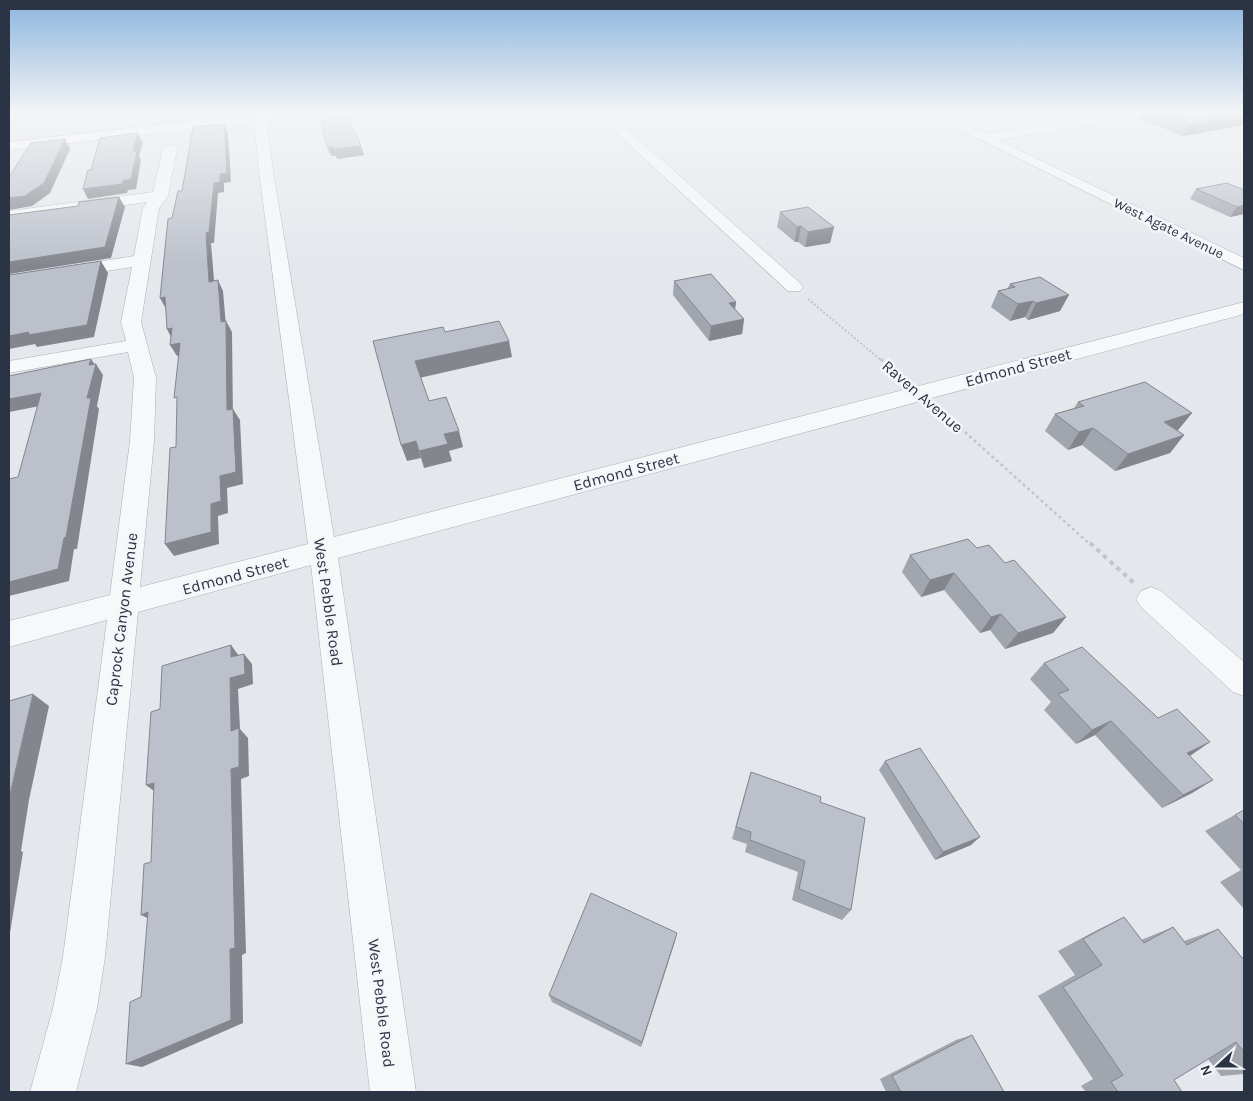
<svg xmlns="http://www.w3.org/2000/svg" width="1253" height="1101" font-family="Karla,sans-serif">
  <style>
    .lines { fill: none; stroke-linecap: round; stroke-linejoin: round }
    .minor-casing { stroke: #a9aeb7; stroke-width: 1 }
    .major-casing { stroke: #a3abb8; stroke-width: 1 }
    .path-far2 { stroke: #c2c5cb; stroke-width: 2; stroke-dasharray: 2 2; stroke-linecap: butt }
    .path-far1 { stroke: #c2c5cb; stroke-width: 2.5; stroke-dasharray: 3 3; stroke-linecap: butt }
    .path { stroke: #c2c5cb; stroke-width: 4; stroke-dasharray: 4.5 4.5; stroke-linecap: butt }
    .minor { fill: #f7f8fa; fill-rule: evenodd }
    .major { fill: #fff; fill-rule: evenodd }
    .wall { fill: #a1a5ae }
    .shaded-wall { fill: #83868d }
    .building { fill: #bbc0ca; stroke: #83868d }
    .labels { text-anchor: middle; stroke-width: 5; stroke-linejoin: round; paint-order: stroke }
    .far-street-label { font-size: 14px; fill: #2b3445; stroke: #f4f6f9 }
    .street-label { font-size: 16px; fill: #2b3445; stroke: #f4f6f9 }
  </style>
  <rect width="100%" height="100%" fill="#e4e7ec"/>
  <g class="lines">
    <!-- minor casing -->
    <g class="minor-casing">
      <g id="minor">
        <path d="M259,112H271L267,129L273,171L334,537L1244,302V314L338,558L416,1092H370L311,565L138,612L105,957L97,1008L76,1092H30L53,1008L63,957L107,620L9,647V621L110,595L130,441L134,378L128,352L9,373V361L126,341L121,322L132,267L9,286V276L134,256L143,208L147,202L9,221V211L153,192L163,149L170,145L175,146L177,149L168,196L159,208L141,322L156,378L154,441L140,587L308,544L259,171L255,129Z"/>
        <path d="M594,112H608L800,283L803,287L800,291H788Z"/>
        <path d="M925,112H941L986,134L1120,112H1150L1144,116L998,140L1244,258V270Z"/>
        <path d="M1151,587L1161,591L1244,662V696L1233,692L1141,607L1136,599L1141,591Z"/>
      </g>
    </g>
    <!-- major casing -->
    <g class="major-casing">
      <path id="major" d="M270,112H311L305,116L9,150V142Z"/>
    </g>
    <!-- path-far2 -->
    <path class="path-far2" d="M808,299L882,361"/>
    <!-- path-far1 -->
    <g class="path-far1">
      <path d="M881,359L903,378"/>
      <path d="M938,408L1091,545"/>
    </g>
    <!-- path -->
    <path class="path" d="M1090,543L1135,584"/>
    <!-- minor -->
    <use href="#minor" class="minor"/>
    <!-- major -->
    <use href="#major" class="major"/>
  </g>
  <!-- wall -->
  <g class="wall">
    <path d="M1071,112H1105L1080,116Z"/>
    <path d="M1143,112H1244V125L1183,136L1140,119Z"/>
    <path d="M326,144L361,146L364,155L337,159L336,156H332L329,153Z"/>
    <path d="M1196,189L1244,190V214L1230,217L1190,199Z"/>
    <path d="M780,212L834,227L830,243L805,247L798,242H795L777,227Z"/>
    <path d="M674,281L736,302L735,309L744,319L742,334L709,341L673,295Z"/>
    <path d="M1010,284L1060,311L1028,320L1025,317L1010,321L991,307L998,291L1007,289Z"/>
    <path d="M1078,402L1192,413L1178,430L1177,431L1184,435L1170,453L1115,471L1082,445L1068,450L1045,431L1055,414L1074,408Z"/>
    <path d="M977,548L1005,563L1066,617L1053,633L1005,649L990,630L980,633L944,590L921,597L902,572L910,555Z"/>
    <path d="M1044,663L1189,756L1213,780L1192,793L1162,808L1095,735L1076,744L1044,710L1051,702L1030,679Z"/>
    <path d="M885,761L971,845L935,860L879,770Z"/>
    <path d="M751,772L820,802L851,910L842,920L792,900L798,872L745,852L747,844L732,839L747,785Z"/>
    <path d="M1244,810V909L1220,882L1241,870L1205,831Z"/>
    <path d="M1124,917L1141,940L1173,927L1184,941L1218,929L1244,960V1074L1221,1076L1208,1059L1174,1080L1182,1092H1086L1081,1086L1093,1079L1038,996L1075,975L1058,951L1097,930Z"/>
    <path d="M675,941L641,1047L552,1002L549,995Z"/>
    <path d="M972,1035L1004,1092H886L880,1079L956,1040Z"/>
  </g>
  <!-- shaded-wall -->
  <g class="shaded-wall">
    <path d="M1082,112H1105L1080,116Z"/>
    <path d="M1244,115V125L1183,136L1190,124Z"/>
    <path d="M224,124L228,133L231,182L224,183V192L218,193L214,243H211L215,293L209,282L206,233L214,183L220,174Z"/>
    <path d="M138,133L143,143L139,156L141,160L136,189L128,190L127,193L88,199L83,189L123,181L133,151Z"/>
    <path d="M65,139L70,149L50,193L32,206L9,210V198Z"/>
    <path d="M361,146L364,155L337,159L334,149Z"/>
    <path d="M329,147H333L336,156H332Z"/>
    <path d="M119,197L125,207L111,258L9,274V262Z"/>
    <path d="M1244,205V214L1230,217L1237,207Z"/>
    <path d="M801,226L798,242H795L797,227Z"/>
    <path d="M834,227L830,243L805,247L808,232Z"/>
    <path d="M101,261L108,273L94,337L37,347L35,344L9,349V336Z"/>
    <path d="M218,280L223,291L226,326V321L232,332L233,422L227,410L221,322Z"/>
    <path d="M1069,295L1060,311L1028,320L1036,303Z"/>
    <path d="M165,297L166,309L160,298Z"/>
    <path d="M1033,301L1025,317L1010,321L1018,304Z"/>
    <path d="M736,302L734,316L729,303Z"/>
    <path d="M744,319L742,334L709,341L711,326Z"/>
    <path d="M172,328L173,341L167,329Z"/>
    <path d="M509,341L512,357L419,378L415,361Z"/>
    <path d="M180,343L186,354L177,356L170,345Z"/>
    <path d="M91,359L95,365L96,364L103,375L97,406L99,409L77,549H74L69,581L9,596V582L87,398L89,365Z"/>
    <path d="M41,393L50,404L9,412V399Z"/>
    <path d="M233,409L240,420L243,484L227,488L228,513L218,516L219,544L174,556L165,544L211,504L220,476Z"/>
    <path d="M1192,413L1178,430L1151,439L1164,422Z"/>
    <path d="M1093,428L1082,445L1068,450L1079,432Z"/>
    <path d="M459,431L463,447L449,451L452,461L424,468L419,451L444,434Z"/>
    <path d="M1184,435L1170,453L1115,471L1128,454Z"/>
    <path d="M416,441L421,458L407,461L401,445Z"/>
    <path d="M954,573L944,590L921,597L930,580Z"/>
    <path d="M1001,614L990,630L980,633L991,617Z"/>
    <path d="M1066,617L1053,633L1005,649L1018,633Z"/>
    <path d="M231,645L239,656L231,657Z"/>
    <path d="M244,654L252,664L253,684L238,689L240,729L248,738L249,776L241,779L246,953L242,955L243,1023L142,1067L126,1064L230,949L231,731L230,678Z"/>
    <path d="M33,694L49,706L29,800L21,851L23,852L9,939V800Z"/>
    <path d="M1111,721L1095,735L1076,744L1092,730Z"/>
    <path d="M1210,742L1190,756L1167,767L1187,753Z"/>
    <path d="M1213,780L1192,793L1162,808L1183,795Z"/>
    <path d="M154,783L158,794L146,785Z"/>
    <path d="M980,837L971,845L935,860L943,852Z"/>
    <path d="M148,912L154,921L141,915Z"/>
    <path d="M677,933L675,941L641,1047L642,1042Z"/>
  </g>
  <!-- building -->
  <g class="building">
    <path d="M326,112H346L361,146L334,149L333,147H329L326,144L321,120H328Z"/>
    <path d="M1157,112H1244V115L1190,124Z"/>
    <path d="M224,124L227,173L220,174V182L214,183L209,232L206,233L209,282L218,280L221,322L226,321L227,410L233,409L236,472L220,476L221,501L211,504V532L165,544L170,448L176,447L177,397L174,398L180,343L170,345L172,328L167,329L165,297L160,298L168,219L172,218L178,191H182L193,127Z"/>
    <path d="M138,133L133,151H137L131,179L123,181L122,184L83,189L88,170H91L100,138Z"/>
    <path d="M65,139L44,183L25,196L9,198V177L31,143Z"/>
    <path d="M1227,183L1244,190V205L1237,207L1196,189Z"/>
    <path d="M119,197L105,247L9,262V215L78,206L79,202Z"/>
    <path d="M808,207L834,227L808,232L801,226L797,227L780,212Z"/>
    <path d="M101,261L87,325L28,335L29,332L9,336V275Z"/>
    <path d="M711,274L736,302L729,303L744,319L711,326L674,281Z"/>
    <path d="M1040,277L1069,295L1036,303L1033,301L1018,304L998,291L1015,287L1010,284Z"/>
    <path d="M499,321L509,341L415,361L429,401L446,397L459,431L444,434L448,444L419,451L416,441L401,445L373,341L443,327L445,332Z"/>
    <path d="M91,359L89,365L96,364L87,398H91L66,537L64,538L58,569L9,582V479L18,477L41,393L9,399V376L28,372Z"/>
    <path d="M1145,382L1192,413L1164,422L1184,435L1128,454L1093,428L1079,432L1055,414L1084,406L1078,402Z"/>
    <path d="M968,539L977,548L989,545L1005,563L1014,560L1066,617L1018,633L1001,614L991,617L954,573L930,580L910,555Z"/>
    <path d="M231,645V657L244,654L245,674L230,678L231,731L239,728V767L231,769L235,948L230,949L231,1020L126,1064L130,1002L141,997L148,912L141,915L144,864L151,862L154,783L146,785L151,712L160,709L162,666Z"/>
    <path d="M1082,647L1158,718L1177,709L1210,742L1187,753L1213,780L1183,795L1111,721L1092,730L1058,694L1069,690L1044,663Z"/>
    <path d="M33,694L11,790L9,800V701Z"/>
    <path d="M920,748L980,837L943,852L885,761Z"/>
    <path d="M751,772L821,797L820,802L865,818L851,910L799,889L805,861L750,840L751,832L736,827Z"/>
    <path d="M1244,810V824L1235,815Z"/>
    <path d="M591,893L677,933L642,1042L549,995Z"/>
    <path d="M1124,917L1144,943L1173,927L1187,945L1218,929L1244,960V1052L1236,1042L1174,1080L1182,1092H1118L1111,1082L1123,1075L1063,987L1102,965L1083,939Z"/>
    <path d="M972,1035L1004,1092H901L892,1076Z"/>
  </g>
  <!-- sky -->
  <linearGradient id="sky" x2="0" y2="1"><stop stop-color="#8bb4dd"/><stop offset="0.42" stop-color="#f3f4f6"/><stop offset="1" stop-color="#f3f4f6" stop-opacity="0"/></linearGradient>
  <rect width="1253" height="266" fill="url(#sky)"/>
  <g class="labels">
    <!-- far-street labels -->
    <g class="far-street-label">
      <text transform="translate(1169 228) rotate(26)" y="5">West Agate Avenue</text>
    </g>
    <!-- street labels -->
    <g class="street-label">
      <text transform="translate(1018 367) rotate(-15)" y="6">Edmond Street</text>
      <text transform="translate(923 396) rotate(41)" y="6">Raven Avenue</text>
      <text transform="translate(626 471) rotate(-15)" y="6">Edmond Street</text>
      <text transform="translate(235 575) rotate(-15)" y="6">Edmond Street</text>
      <text transform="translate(329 602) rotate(82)" y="6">West Pebble Road</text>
      <text transform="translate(121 619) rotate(-83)" y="6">Caprock Canyon Avenue</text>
      <text transform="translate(382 1003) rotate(83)" y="6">West Pebble Road</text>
    </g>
  </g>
  <!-- border -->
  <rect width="1253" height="1101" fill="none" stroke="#2b3445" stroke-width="20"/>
  <!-- north arrow -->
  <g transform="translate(1218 1066) rotate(249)" stroke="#f4f6f9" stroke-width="4" paint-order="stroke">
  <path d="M0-4L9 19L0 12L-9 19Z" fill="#2b3445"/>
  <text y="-8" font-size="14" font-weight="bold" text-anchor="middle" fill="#2b3445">N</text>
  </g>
</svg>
